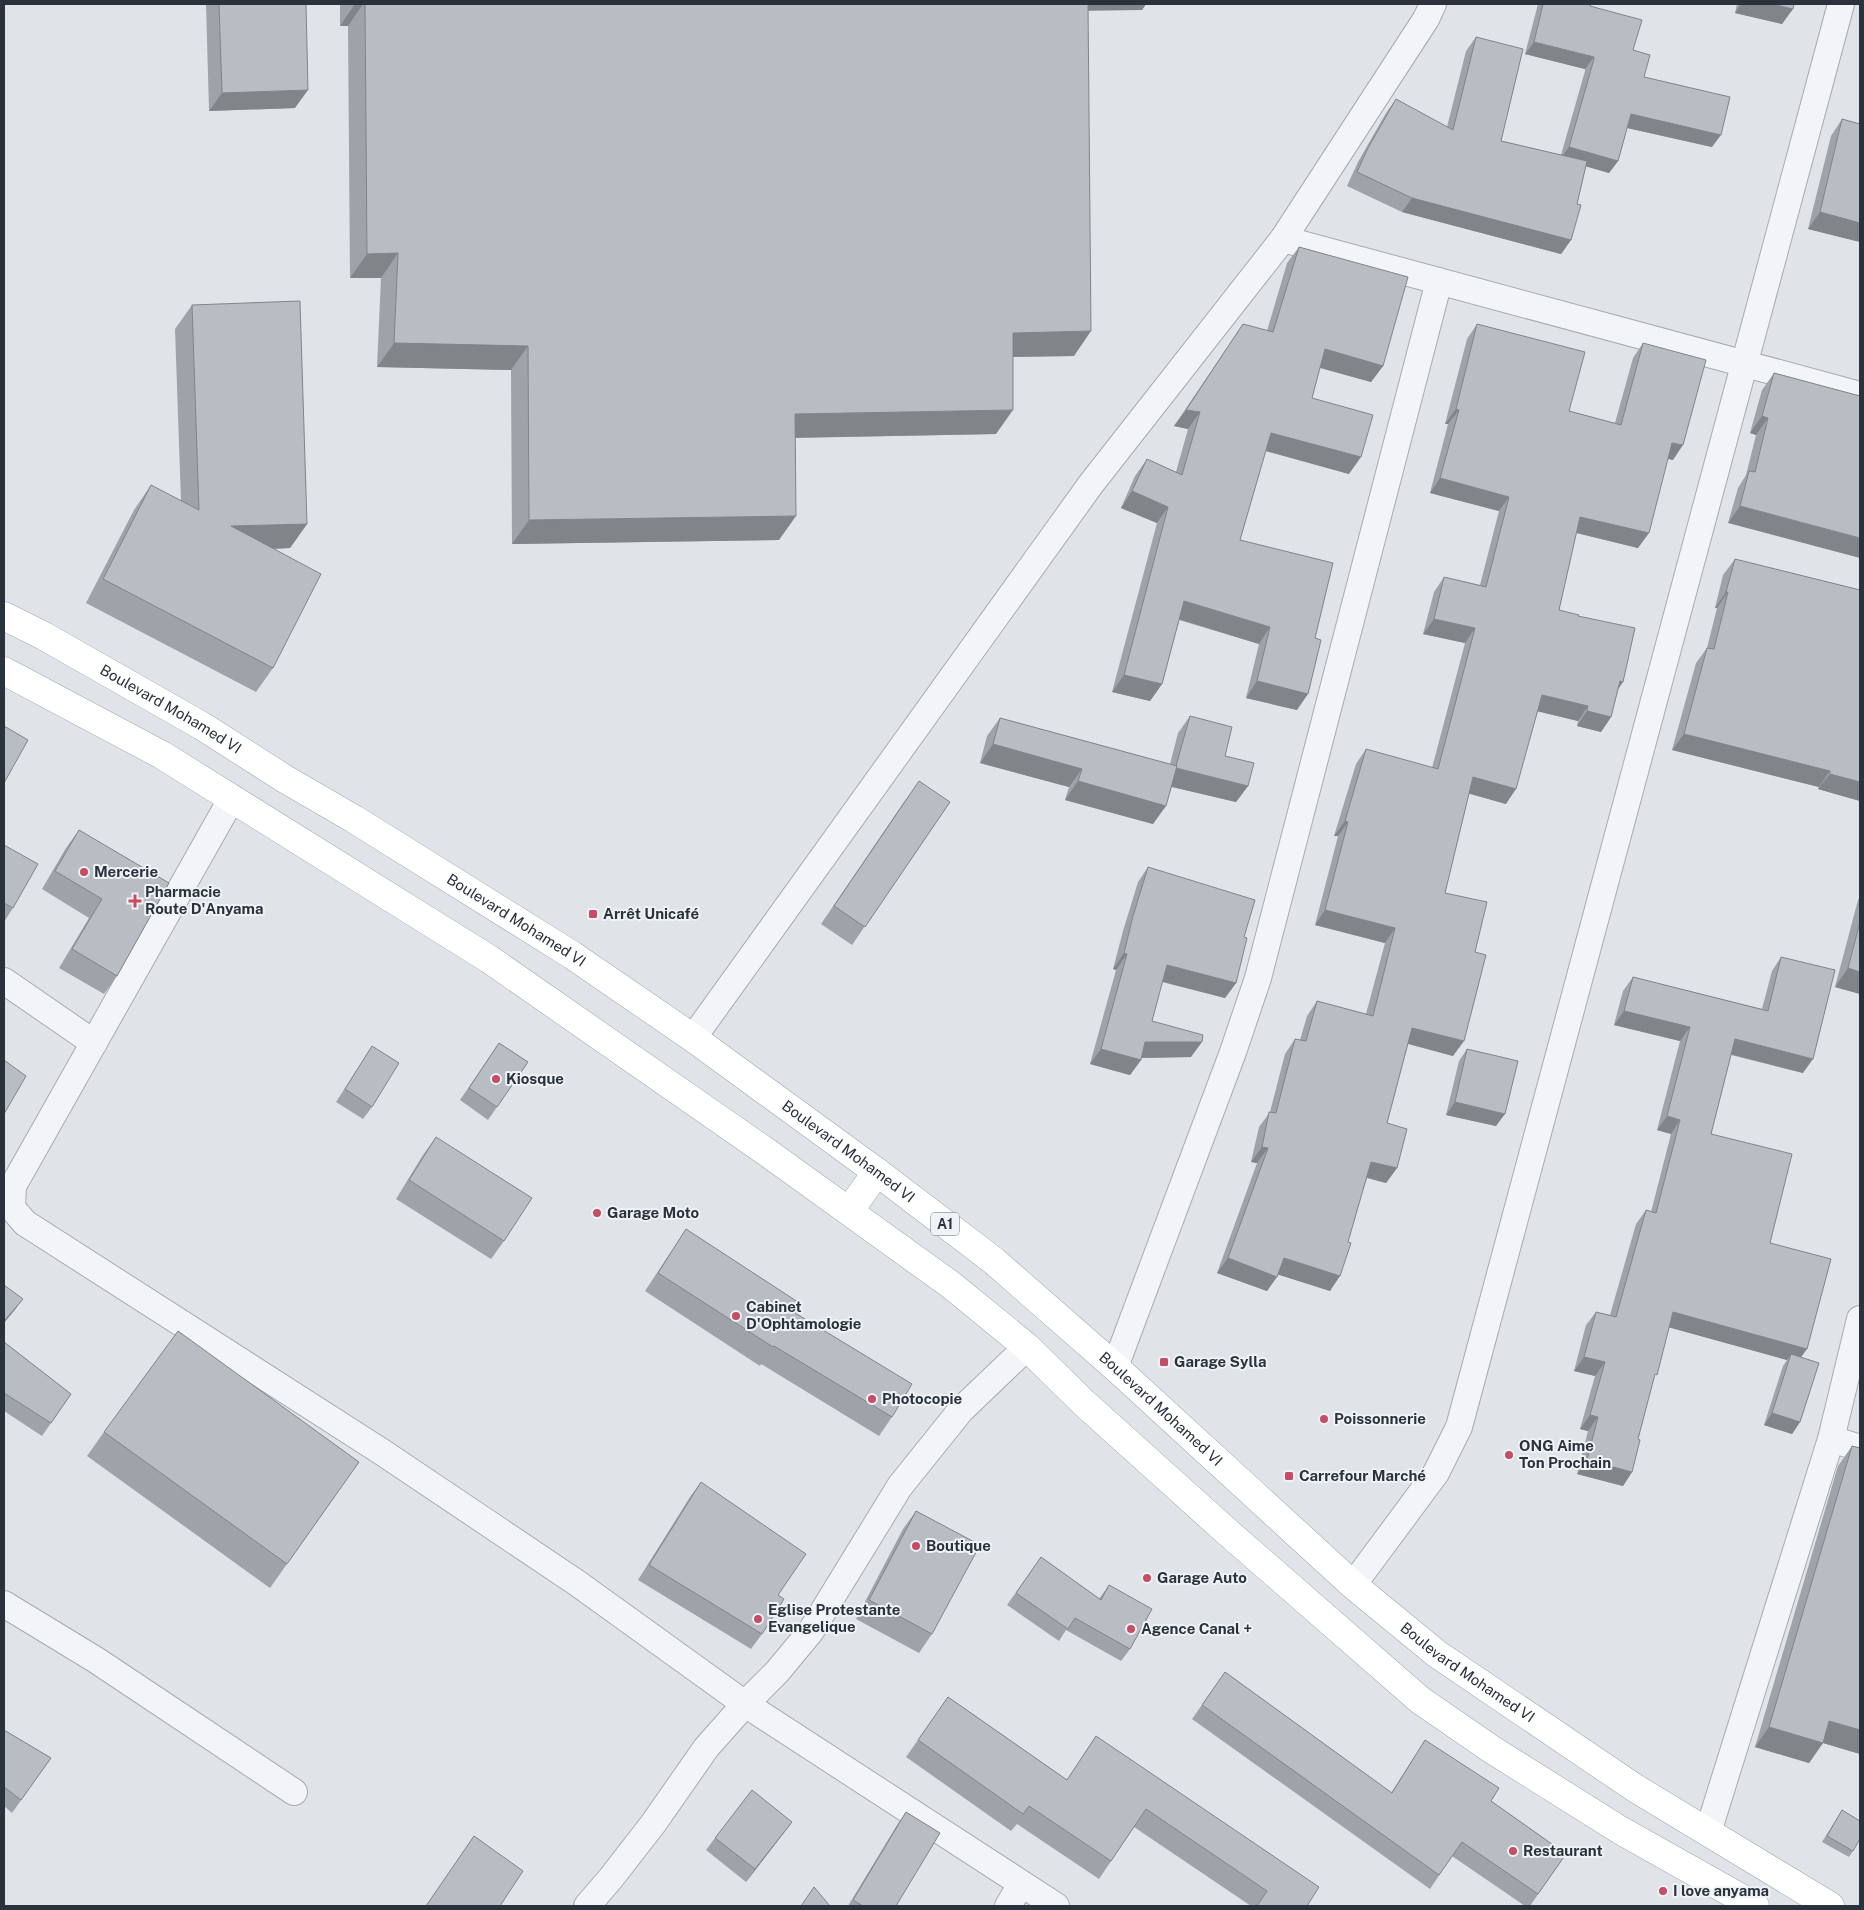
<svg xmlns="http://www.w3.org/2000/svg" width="1864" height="1910" font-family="'Public Sans',sans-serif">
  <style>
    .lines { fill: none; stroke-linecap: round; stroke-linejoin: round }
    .street-casing { stroke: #a6abb2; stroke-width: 28 }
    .primary-casing { stroke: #a0a8b3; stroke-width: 29 }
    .street { stroke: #f3f4f7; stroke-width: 26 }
    .primary { stroke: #fff; stroke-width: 28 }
    .wall { fill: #9ea3a9 }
    .shaded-wall { fill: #818489 }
    .building { fill: #b8bdc4; stroke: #818489 }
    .poi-dot { fill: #c54d64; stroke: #eff2f6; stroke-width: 2 }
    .labels { text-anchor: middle; stroke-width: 4; stroke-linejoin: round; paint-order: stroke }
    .shield { fill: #eff2f6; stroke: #656c75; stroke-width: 1 }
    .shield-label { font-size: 14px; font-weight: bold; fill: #2a323e }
    .street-label { font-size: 15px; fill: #2a323e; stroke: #eff2f6 }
    .poi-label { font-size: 15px; font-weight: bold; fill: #2a323e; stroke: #eff2f6; text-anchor: start }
  </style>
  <rect width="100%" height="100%" fill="#e0e4e8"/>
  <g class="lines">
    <!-- street casing -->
    <g class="street-casing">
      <g id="street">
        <path d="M1283,239L1860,395"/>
        <path d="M232,798L13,1186L12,1208L25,1223L382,1452L577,1583L745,1704L1056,1906"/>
        <path d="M4,981L94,1043"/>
        <path d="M693,1038L1091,484L1283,239L1426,19L1433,4"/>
        <path d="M1115,1367L1233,1052L1258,978L1439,281"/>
        <path d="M1831,1439L1860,1448"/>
        <path d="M1353,1585L1436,1473L1459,1427L1841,4"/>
        <path d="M4,1604L96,1660L294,1792"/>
        <path d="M1708,1832L1831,1439L1860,1319"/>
        <path d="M587,1906L611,1878L653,1824L706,1748L745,1704L777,1672L811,1631L900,1486L961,1410L1027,1347"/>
        <path d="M1008,1906L1021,1884"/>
      </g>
    </g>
    <!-- primary casing -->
    <g class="primary-casing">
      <g id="primary">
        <path id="s1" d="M4,616L44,636L202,726L285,779L354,819L572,955L693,1038L877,1172L994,1261L1115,1367L1353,1585L1437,1654L1635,1788L1830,1906"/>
        <path d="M4,671L162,755L489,959L765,1151L951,1285L1027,1347L1084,1403L1224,1529L1420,1700L1491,1749L1620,1830L1755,1906"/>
        <path d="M849,1211L877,1172"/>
      </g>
    </g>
    <!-- street -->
    <use href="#street" class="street"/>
    <!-- primary -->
    <use href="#primary" class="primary"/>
  </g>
  <!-- wall -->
  <g class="wall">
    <path d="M206,4H306L295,108L209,111Z"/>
    <path d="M340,4H1146L1142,10H1088L1074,356L1013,357L996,434L795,438L779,540L512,544L511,370L377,367L381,278H350L348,26H340Z"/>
    <path d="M1538,4H1591L1590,6L1633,50L1644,77L1712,147L1627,128L1618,161L1609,173L1586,166L1577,204L1571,240L1561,254L1402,212L1347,186L1358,162L1386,113L1396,99L1447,127L1466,51L1476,37L1501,141L1561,155L1585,71V69L1525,54Z"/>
    <path d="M1737,4H1794L1782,24L1735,13Z"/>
    <path d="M1842,119L1860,124V242L1808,229L1831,136Z"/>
    <path d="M1299,247L1383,366L1371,382L1320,368L1312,398L1349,474L1265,451L1240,540L1333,563L1297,710L1246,698L1259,644L1179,620L1162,684L1150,701L1112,692L1157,523L1121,508L1135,476L1147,459L1176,472L1188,429L1174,426L1243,324L1267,331L1287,263Z"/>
    <path d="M192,305L307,524L290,548L274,549L273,668L256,692L86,603L134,510L151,485L181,501L175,329Z"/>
    <path d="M1477,324L1569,411L1615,423L1633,358L1643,343L1673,460L1668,459L1638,548L1576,533L1559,610L1578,616L1618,690L1611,717L1601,732L1577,726L1578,721L1538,711L1506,804L1469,793L1445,893L1475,952L1453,1056L1408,1044L1387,1123L1397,1168L1386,1183L1367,1178L1330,1291L1278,1274L1267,1291L1217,1273L1257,1163L1251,1162L1259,1127L1270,1112L1285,1054L1295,1039L1300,1040L1307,1016L1317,1001L1366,1014L1385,943L1315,925L1338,836H1334L1356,764L1366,749L1432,768L1465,643L1423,634L1434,592L1444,577L1480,585L1499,511L1430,493L1448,424H1445L1467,339Z"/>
    <path d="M1774,373L1860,396L1728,523L1738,488L1746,475L1756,435L1750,433L1762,390Z"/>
    <path d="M1735,559L1860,590V801L1818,789L1819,787L1672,750L1696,663L1707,648L1717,608H1715L1723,575Z"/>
    <path d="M1190,716L1225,756L1248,786L1236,802L1172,787L1153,824L1065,800L1069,787L980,763L987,736L1000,718L1170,764L1178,733Z"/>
    <path d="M906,799L950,802L852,945L821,924Z"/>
    <path d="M79,830L169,883L117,976L104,994L59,968L89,918L42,889L66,848Z"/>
    <path d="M4,845L13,908L4,922Z"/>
    <path d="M1148,867L1244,937L1236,983L1225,998L1162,982L1152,1021L1191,1057L1141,1058V1060L1130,1075L1090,1064L1116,970L1113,969L1123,931L1138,882Z"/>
    <path d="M1860,897V994L1835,987L1858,900Z"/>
    <path d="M1781,957L1803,1073L1731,1055L1711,1134L1770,1243L1801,1357L1800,1422L1792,1434L1764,1425L1783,1366L1787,1360L1669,1327L1653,1381L1638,1439L1632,1472L1623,1486L1577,1474L1588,1431L1580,1429L1595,1376L1574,1371L1586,1325L1596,1312L1610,1315L1636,1224L1646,1210L1651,1212L1671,1134L1657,1130L1680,1041L1614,1025L1623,991L1633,977L1762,1009L1772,971Z"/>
    <path d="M499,1043L528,1062L488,1120L460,1100Z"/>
    <path d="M372,1046V1107L363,1119L336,1102Z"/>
    <path d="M1467,1049L1496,1126L1446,1115L1459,1061Z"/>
    <path d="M436,1137L504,1241L491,1259L396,1199L423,1155Z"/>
    <path d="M686,1229L795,1313L892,1417L879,1436L761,1364L760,1366L645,1291Z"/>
    <path d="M4,1342L71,1394L42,1436L4,1411Z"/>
    <path d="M104,1432L359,1462L270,1588L87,1456Z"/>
    <path d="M1852,1446L1860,1448V1754L1823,1743L1809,1763L1755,1747L1838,1466Z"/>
    <path d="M701,1482L778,1595L762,1634L751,1649L638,1580L690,1497Z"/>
    <path d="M916,1511L932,1634L919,1653L856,1619L903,1529Z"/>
    <path d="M1041,1557L1099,1599L1109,1585L1130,1649L1121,1661L1066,1630L1059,1641L1007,1605Z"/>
    <path d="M1225,1672L1391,1793L1425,1740L1491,1801L1566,1854L1530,1906H1525L1452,1856L1430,1889L1192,1719Z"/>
    <path d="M948,1697L1067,1780L1096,1736L1307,1906H1251L1134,1827L1099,1879L1017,1824L1011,1831L906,1757Z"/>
    <path d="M4,1730L51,1758L12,1813L4,1806Z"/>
    <path d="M1842,1810L1853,1851L1849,1857L1822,1842Z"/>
    <path d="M906,1812L896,1906H848L897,1825Z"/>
    <path d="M792,1822L746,1882L706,1850L715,1838Z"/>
  </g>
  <!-- shaded-wall -->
  <g class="shaded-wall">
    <path d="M355,4H363L348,26H340Z"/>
    <path d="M1076,4H1146L1142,10L1071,11Z"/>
    <path d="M1741,4H1772L1793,9L1782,24L1735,13Z"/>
    <path d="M1534,42L1594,57L1585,69L1525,54Z"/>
    <path d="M308,90L295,108L209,111L222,93Z"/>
    <path d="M1631,114L1721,135L1712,147L1623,127Z"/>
    <path d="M1569,147L1618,161L1609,173L1560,159Z"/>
    <path d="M1412,198L1571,240L1561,254L1402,212Z"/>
    <path d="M1820,212L1860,223V242L1808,229Z"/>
    <path d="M398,253L381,278H350L367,254Z"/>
    <path d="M1091,331L1074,356L996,357L1013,333Z"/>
    <path d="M394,343L528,346L511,370L377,367Z"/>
    <path d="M1325,349L1383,366L1371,382L1314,366Z"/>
    <path d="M1456,409L1459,410L1448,424H1445Z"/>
    <path d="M1013,410L996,434L778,438L795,414Z"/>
    <path d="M1186,410L1200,412L1188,429L1174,426Z"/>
    <path d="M1762,416L1768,418L1756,435L1750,433Z"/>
    <path d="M1271,433L1361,457L1349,474L1259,449Z"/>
    <path d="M1672,443L1683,445L1673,460L1662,457Z"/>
    <path d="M1440,478L1509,497L1499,511L1430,493Z"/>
    <path d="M1132,491L1168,507L1157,523L1121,508Z"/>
    <path d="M1740,506L1860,538V558L1728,523Z"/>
    <path d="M796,516L779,540L512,544L529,520Z"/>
    <path d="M1580,517L1649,533L1638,548L1569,531Z"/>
    <path d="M307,524L290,548L214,551L231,526Z"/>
    <path d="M1726,592H1728L1717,608H1715Z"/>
    <path d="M1184,601L1270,627L1259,644L1172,617Z"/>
    <path d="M1434,619L1475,628L1465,643L1423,634Z"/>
    <path d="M1124,675L1162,684L1150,701L1112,692Z"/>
    <path d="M1257,681L1308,694L1297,710L1246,698Z"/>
    <path d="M1620,681L1623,682L1613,697Z"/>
    <path d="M1542,695L1588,706L1578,721L1532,710Z"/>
    <path d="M1587,711L1611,717L1601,732L1577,726Z"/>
    <path d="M1684,734L1830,771L1819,787L1672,750Z"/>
    <path d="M993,744L1082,769L1069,787L980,763Z"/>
    <path d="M1176,768L1248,786L1236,802L1164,785Z"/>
    <path d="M1830,774L1860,782V801L1818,789Z"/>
    <path d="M1473,777L1516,789L1506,804L1463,792Z"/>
    <path d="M1078,781L1166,806L1153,824L1065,800Z"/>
    <path d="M1345,821L1348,822L1338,836H1334Z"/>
    <path d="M1325,910L1395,928L1385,943L1315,925Z"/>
    <path d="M1124,953L1127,954L1116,970L1113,969Z"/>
    <path d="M1167,965L1236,983L1225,998L1156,980Z"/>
    <path d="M1848,968L1860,972V994L1835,987Z"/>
    <path d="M1624,1011L1690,1027L1680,1041L1614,1025Z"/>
    <path d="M1412,1028L1464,1041L1453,1056L1402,1042Z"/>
    <path d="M1735,1039L1813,1059L1803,1073L1726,1053Z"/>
    <path d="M1145,1042H1202L1191,1057L1135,1058Z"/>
    <path d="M1101,1049L1141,1060L1130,1075L1090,1064Z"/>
    <path d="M1455,1102L1505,1114L1496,1126L1446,1115Z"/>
    <path d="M1667,1116L1680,1120L1671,1134L1657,1130Z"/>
    <path d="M1262,1147L1268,1148L1257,1163L1251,1162Z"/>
    <path d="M1371,1162L1397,1168L1386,1183L1361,1176Z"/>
    <path d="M1228,1258L1277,1277L1267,1291L1217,1273Z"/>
    <path d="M1284,1258L1340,1276L1330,1291L1273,1273Z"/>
    <path d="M23,1299L14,1311L4,1323V1321Z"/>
    <path d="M1673,1312L1807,1349L1797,1363L1791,1354L1787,1360L1664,1326Z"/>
    <path d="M1584,1357L1605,1362L1595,1376L1574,1371Z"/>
    <path d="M1772,1413L1800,1422L1792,1434L1764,1425Z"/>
    <path d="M1590,1415L1598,1417L1588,1431L1580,1429Z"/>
    <path d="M1587,1460L1632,1472L1623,1486L1577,1474Z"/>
    <path d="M1829,1721L1860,1730V1754L1823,1743L1809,1763L1755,1747L1769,1727Z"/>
    <path d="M792,1822L783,1834L746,1882L755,1869Z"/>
  </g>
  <!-- building -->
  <g class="building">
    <path d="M219,4H306L308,90L222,93Z"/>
    <path d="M365,4H1088L1091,331L1013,333V410L795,414L796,516L529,520L528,346L394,343L398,253L367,254Z"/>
    <path d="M1543,4H1591L1590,6L1642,20L1633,50L1650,55L1644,77L1730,97L1721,135L1631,114L1618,161L1569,147L1594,59V57L1534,42Z"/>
    <path d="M1772,4H1794L1793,9Z"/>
    <path d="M1476,37L1523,49L1501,141L1587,161L1577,204L1581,205L1571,240L1412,198L1357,172L1368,148L1396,99L1453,130Z"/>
    <path d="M1842,119L1860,124V223L1820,212Z"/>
    <path d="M1299,247L1408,277L1383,366L1325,349L1312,398L1373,415L1361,457L1271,433L1240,540L1333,563L1315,638L1321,640L1308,694L1257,681L1270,627L1184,601L1162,684L1124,675L1168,507L1132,491L1147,459L1182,475L1200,412L1186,410L1243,324L1273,332Z"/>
    <path d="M300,301L307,524L231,526L321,574L273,668L103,579L151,485L199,510L192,305Z"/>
    <path d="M1477,324L1585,352L1569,411L1621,425L1643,343L1706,360L1683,445L1672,443L1649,533L1580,517L1559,610L1579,615L1578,616L1635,628L1623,682L1620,681L1611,717L1587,711L1588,706L1542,695L1516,789L1473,777L1445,893L1487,902L1475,952L1486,955L1464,1041L1412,1028L1387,1123L1407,1129L1397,1168L1371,1162L1348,1242L1351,1243L1340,1276L1284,1258L1277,1277L1228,1258L1268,1148L1262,1147L1269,1112L1276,1113L1295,1039L1306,1041L1317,1001L1373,1016L1395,928L1325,910L1348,822L1345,821L1366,749L1438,769L1475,628L1434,619L1444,577L1486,587L1509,497L1440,478L1459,410L1456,409Z"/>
    <path d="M1774,373L1860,396V538L1740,506L1749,471L1755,472L1768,418L1762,416Z"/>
    <path d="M1735,559L1860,590V782L1830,774V771L1684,734L1707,648L1714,649L1728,592H1726Z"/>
    <path d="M1190,716L1232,727L1225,756L1254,763L1248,786L1176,768L1177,766H1176Z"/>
    <path d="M1000,718L1177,766L1166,806L1078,781L1082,769L993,744Z"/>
    <path d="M4,726L28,740L4,783Z"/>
    <path d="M919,781L950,802L865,927L834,906Z"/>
    <path d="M79,830L169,883L117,976L72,949L102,899L55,871Z"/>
    <path d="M4,845L38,864L13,908L4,903Z"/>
    <path d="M1148,867L1255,900L1244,937L1247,938L1236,983L1167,965L1152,1021L1203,1035L1202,1042H1145L1141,1060L1101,1049L1127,954L1124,953L1133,916Z"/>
    <path d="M1860,922V972L1848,968Z"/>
    <path d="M1781,957L1835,970L1813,1059L1735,1039L1711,1134L1792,1154L1770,1243L1831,1259L1807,1349L1673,1312L1657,1375L1655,1374L1638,1439L1640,1440L1632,1472L1587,1460L1598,1417L1590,1415L1605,1362L1584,1357L1596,1312L1616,1317L1646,1210L1656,1213L1680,1120L1667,1116L1690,1027L1624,1011L1633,977L1768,1011Z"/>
    <path d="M499,1043L528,1062L497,1107L469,1088Z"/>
    <path d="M372,1046L399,1063L372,1107L345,1089Z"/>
    <path d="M1467,1049L1518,1061L1505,1114L1455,1102Z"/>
    <path d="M4,1060L26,1076L4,1114Z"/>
    <path d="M436,1137L532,1198L504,1241L409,1180Z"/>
    <path d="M686,1229L801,1304L795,1313L912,1384L892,1417L774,1346L773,1347L658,1273Z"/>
    <path d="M4,1285L23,1299L4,1321Z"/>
    <path d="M178,1331L359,1462L287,1564L104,1432Z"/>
    <path d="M4,1342L71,1394L51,1423L4,1393Z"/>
    <path d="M1791,1354L1819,1363L1800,1422L1772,1413Z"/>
    <path d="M1852,1446L1860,1448V1730L1829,1721L1823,1743L1769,1727Z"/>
    <path d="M701,1482L806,1554L778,1595L784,1599L762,1634L649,1565Z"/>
    <path d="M916,1511L980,1545L932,1634L869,1600Z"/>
    <path d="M1041,1557L1101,1600L1109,1585L1152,1609L1130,1649L1075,1618L1068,1629L1016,1593Z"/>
    <path d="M1225,1672L1392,1793L1425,1740L1499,1788L1491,1801L1566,1854L1538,1894L1462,1842L1439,1875L1202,1705Z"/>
    <path d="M948,1697L1067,1780L1096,1736L1319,1887L1307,1906H1257L1267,1891L1146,1809L1111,1861L1029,1806L1023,1814L918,1740Z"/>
    <path d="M4,1730L51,1758L21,1800L4,1787Z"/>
    <path d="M752,1790L792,1822L755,1869L715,1838Z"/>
    <path d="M1842,1810L1860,1821V1839L1853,1851L1827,1836Z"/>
    <path d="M906,1812L940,1833L896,1906H863L853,1900Z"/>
    <path d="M474,1836L523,1871L500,1906H426Z"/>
    <path d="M814,1887L830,1906H801Z"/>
  </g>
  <!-- markers -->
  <g class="poi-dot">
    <circle cx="84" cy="872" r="5"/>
    <path d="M132.5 893.5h5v5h5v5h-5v5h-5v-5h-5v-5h5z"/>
    <rect x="588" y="909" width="10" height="10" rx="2.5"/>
    <circle cx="496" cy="1079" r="5"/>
    <circle cx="597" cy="1213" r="5"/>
    <circle cx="736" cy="1316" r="5"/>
    <rect x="1159" y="1357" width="10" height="10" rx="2.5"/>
    <circle cx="872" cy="1399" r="5"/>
    <circle cx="1324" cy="1419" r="5"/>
    <circle cx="1509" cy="1455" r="5"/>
    <rect x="1284" y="1471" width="10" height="10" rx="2.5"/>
    <circle cx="916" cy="1546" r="5"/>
    <circle cx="1147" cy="1578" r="5"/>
    <circle cx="758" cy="1619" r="5"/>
    <circle cx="1131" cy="1629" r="5"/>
    <circle cx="1513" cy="1851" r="5"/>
    <circle cx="1663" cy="1891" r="5"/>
  </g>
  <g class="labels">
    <!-- shield labels -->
    <rect class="shield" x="931" y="1212.5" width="28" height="23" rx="4"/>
    <g class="shield-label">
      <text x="945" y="1229">A1</text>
    </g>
    <!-- street labels -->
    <g class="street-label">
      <text dy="5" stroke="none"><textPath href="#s1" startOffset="191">Boulevard Mohamed VI</textPath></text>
      <text dy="5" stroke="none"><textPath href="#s1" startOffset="596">Boulevard Mohamed VI</textPath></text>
      <text dy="5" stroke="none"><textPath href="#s1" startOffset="1001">Boulevard Mohamed VI</textPath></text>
      <text dy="5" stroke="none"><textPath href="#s1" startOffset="1406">Boulevard Mohamed VI</textPath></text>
      <text dy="5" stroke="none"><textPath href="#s1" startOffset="1811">Boulevard Mohamed VI</textPath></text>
    </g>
    <!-- poi labels -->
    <g class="poi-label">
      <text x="94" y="877">Mercerie</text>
      <text x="145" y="897">Pharmacie<tspan x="145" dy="17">Route D'Anyama</tspan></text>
      <text x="603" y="919">Arrêt Unicafé</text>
      <text x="506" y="1084">Kiosque</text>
      <text x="607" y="1218">Garage Moto</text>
      <text x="746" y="1312">Cabinet<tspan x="746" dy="17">D'Ophtamologie</tspan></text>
      <text x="1174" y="1367">Garage Sylla</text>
      <text x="882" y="1404">Photocopie</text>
      <text x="1334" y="1424">Poissonnerie</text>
      <text x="1519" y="1451">ONG Aime<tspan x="1519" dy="17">Ton Prochain</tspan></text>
      <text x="1299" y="1481">Carrefour Marché</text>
      <text x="926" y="1551">Boutique</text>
      <text x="1157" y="1583">Garage Auto</text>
      <text x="768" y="1615">Eglise Protestante<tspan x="768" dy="17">Evangelique</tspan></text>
      <text x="1141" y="1634">Agence Canal +</text>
      <text x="1523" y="1856">Restaurant</text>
      <text x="1673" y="1896">I love anyama</text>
    </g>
  </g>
  <!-- border -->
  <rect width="1864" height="1910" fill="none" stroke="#2a323e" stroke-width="10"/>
</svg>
